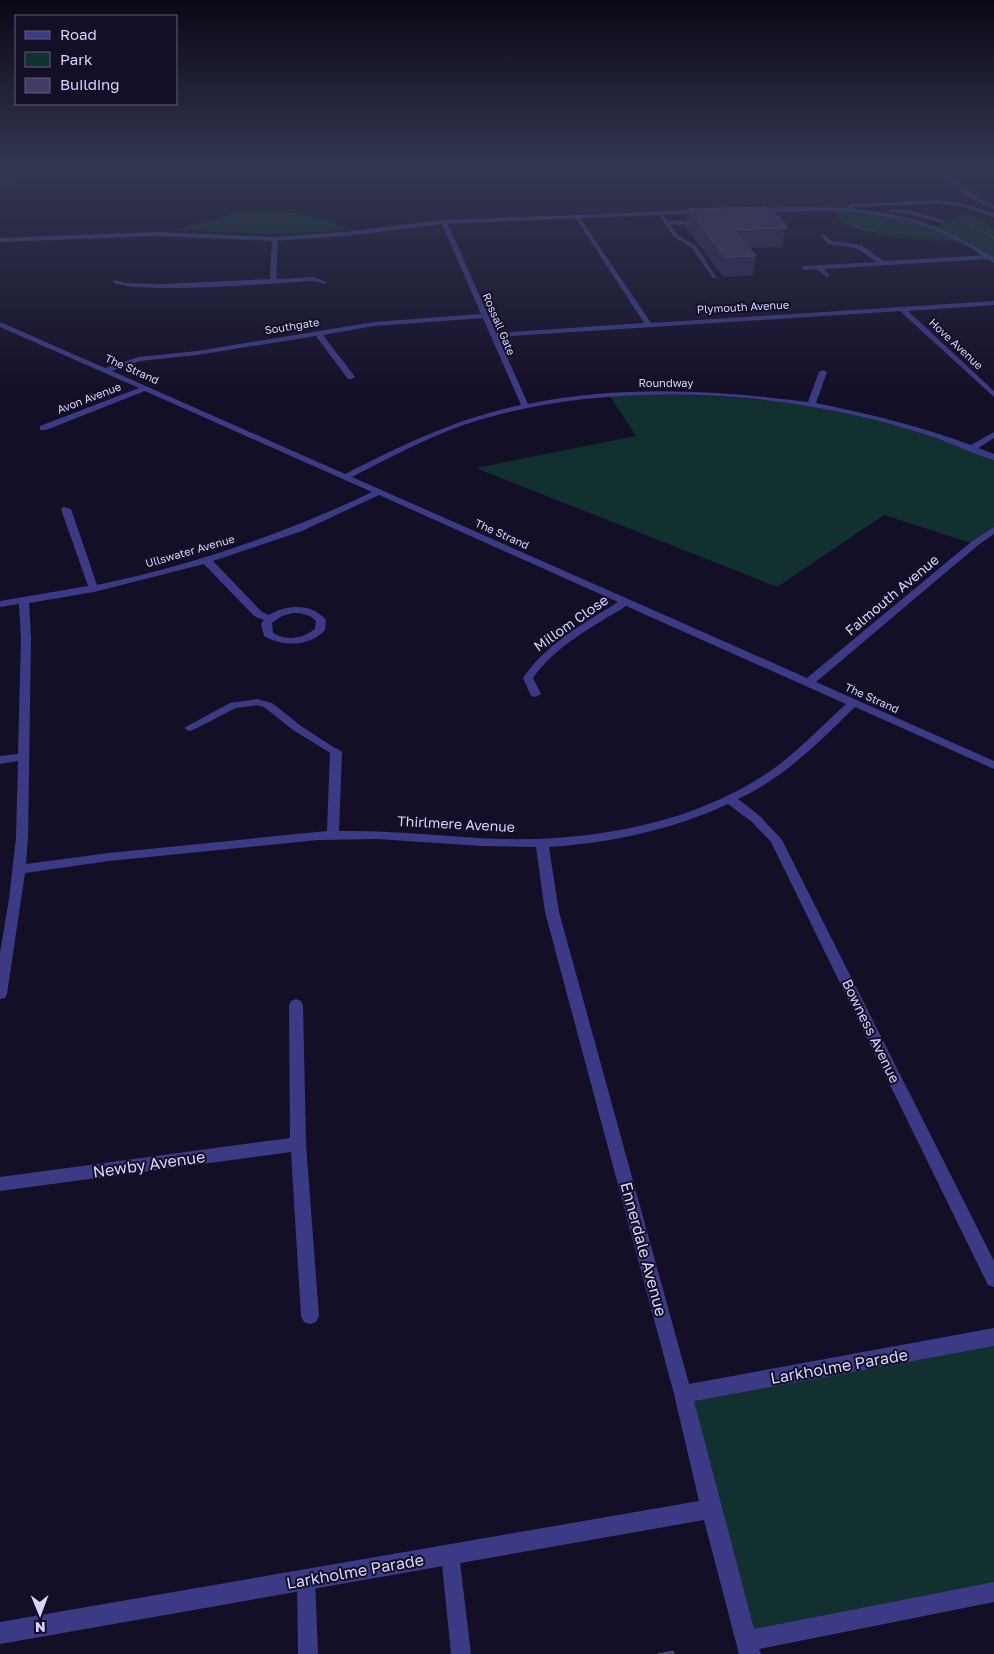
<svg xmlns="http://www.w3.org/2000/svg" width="994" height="1654" font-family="'Golos Text',sans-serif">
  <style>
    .green { fill: #12302f }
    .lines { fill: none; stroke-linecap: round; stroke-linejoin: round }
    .path { stroke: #2fb8b0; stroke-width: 1; stroke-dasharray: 1 2; stroke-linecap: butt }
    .service { fill: #3d3a85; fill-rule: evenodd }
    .minor { fill: #3d3a85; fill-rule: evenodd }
    .tertiary { fill: #3d3a85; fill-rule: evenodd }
    .wall { fill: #312854 }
    .building { fill: #433a66; stroke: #5a527e }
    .labels { text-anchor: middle; stroke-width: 4; stroke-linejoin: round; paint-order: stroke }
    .far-street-label { font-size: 11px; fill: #d9d4ff; stroke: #130f26 }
    .street-label { font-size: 14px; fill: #d9d4ff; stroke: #130f26 }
    .near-street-label { font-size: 16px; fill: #d9d4ff; stroke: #130f26 }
  </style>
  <rect width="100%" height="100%" fill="#130f26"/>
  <!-- green -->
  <g class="green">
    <path d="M0,165H157L133,170L0,181Z"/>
    <path d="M831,208L912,220L937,227L965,213L979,217L994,228V261L965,240L939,241L861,230L843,222Z"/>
    <path d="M263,211C292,213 322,213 347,230L281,234L175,230L237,213Z"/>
    <path d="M645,394C730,395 814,402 897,424C930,432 962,446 994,457V530L974,544L884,515L777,587L476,468L636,436L609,395Z"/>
    <path d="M994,1337V1592L747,1641L683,1394Z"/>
  </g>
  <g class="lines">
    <!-- path -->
    <g class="path">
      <path d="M971,225L994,238"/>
      <path d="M853,226L892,236L918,239"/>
    </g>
    <!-- service -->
    <g class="service">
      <path d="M926,165H932L975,196L994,205V209L971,198Z"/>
      <path d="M938,200L960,203L994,213V217L959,206L938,204L852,207L848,211L845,209L851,204Z"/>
      <path d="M767,208H771L788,227V229H784Z"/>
      <path d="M891,209L908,210L946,221L943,223L908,214L889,212Z"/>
      <path d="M657,212H661L668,221H703L701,224L670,225L678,235L696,246L717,278H713L692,248L674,237Z"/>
      <path d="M257,699L272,703L301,726L341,752L340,754H332L293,730L264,707L257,705L236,708L193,730L189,731L184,728L230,703Z"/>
      <path d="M450,1545L456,1548L459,1554L471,1654H451L441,1554L444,1548Z"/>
      <path d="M306,1570L313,1572L315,1579L318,1654H298L297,1579L299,1572Z"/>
    </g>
    <!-- minor -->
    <g class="minor">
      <path d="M578,215L651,323L994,301V305L908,311L994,391V397L900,311L498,337L528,404C621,385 715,390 808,402L819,372L823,370L827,372L816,403C869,414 920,426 971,445L994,432V438L978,448L994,454V460C973,454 954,444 934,437C915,431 895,425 876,420C753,389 602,383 479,420C435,433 393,456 352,477L807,678L971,542L994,527V534L977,546L816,682L994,761V769L855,707C819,742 784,778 738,799L760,816L782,840L994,1261V1287L988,1285L771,842L752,822L728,804C671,830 611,843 549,847L559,912L689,1384L994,1328V1346L694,1401L754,1629L994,1582V1602L759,1649L761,1654H739L704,1520L0,1644V1622L699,1501L674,1394L545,912L536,847L481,846L377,839L318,840L109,861L25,873L7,994L5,998L0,999V953L9,899L16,838L18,761L0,764V756L18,754L21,637L19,604L0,607V601L88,586L61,509L63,507L71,509L97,585C193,565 284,534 372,492L145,391L46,430H40V426L139,388L0,327V322L105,368L139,357L197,351L374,322L481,314L441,222L444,220L447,222L496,333L644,323L575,217ZM483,318L521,405C457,418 402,445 345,474L112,371L140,361L197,355L316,336L348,379H351L355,377L323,335L374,326ZM379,495L618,602C583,624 547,643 523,678L531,696L535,697L541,694L533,678C556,645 593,627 626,606L846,704C823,725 801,748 776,767C698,823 596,841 502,839C448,837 394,830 339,831L342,752L336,748L330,752L327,831L109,853L26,864L28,838L31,637L29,603L94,592L204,564L254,616L264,620L261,624L264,636C283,647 310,647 325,630L326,620C313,603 286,604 269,615L262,612L213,561L302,531ZM293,613C302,613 309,614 316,621L315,629C302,639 287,641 273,633L272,623L282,616Z"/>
      <path d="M824,234L832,241L861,245L884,261L989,255L992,257L989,259L824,269L830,275L827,277L817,269L804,270L801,268L804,266L877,262L856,248L828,244L821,236Z"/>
      <path d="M275,237L278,239L276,279L314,277L326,282V284L313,281C280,283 132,295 112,282L115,280L125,283L164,284L270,279L272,239Z"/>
      <path d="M296,999L301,1001L303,1005L306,1144L319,1316L316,1322L310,1324L304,1322L301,1316L291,1152L0,1191V1177L290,1138L289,1005L291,1001Z"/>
    </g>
    <!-- tertiary -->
    <g class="tertiary">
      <path d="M784,207C867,206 923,211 994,258V263L964,244L935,230L907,220L847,211L751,212L748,210Z"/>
      <path d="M703,210L705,213L444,224L344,236L275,241L158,236L0,242V238L158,232L275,237L344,232L444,220Z"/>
    </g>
  </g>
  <!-- wall -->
  <path class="wall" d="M688,209L785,228L782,247L749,248L756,256L753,275L723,277L686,227Z"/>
  <!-- building -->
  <g class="building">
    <path d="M766,207L785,228L734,230L756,256L725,257L688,209Z"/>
    <path d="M673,1651L674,1654H658Z"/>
  </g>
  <!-- sky -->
  <linearGradient id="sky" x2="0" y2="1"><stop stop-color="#0a0815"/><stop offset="0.42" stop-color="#333752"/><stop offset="1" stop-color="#333752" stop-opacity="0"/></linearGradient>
  <rect width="994" height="397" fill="url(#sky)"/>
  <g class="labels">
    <!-- far-street labels -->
    <g class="far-street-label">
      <text transform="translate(743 307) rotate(-3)" y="4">Plymouth Avenue</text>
      <text transform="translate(499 324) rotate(67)" y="4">Rossall Gate</text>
      <text transform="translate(292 326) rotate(-9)" y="4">Southgate</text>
      <text transform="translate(956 344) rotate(43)" y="4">Hove Avenue</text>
      <text transform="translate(132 369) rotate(24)" y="4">The Strand</text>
      <text x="666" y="387">Roundway</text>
      <text transform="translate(89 398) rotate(-21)" y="4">Avon Avenue</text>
      <text transform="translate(502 534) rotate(24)" y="4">The Strand</text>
      <text transform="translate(190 551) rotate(-16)" y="4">Ullswater Avenue</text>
      <text transform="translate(872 698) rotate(24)" y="4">The Strand</text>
    </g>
    <!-- street labels -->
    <g class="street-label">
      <text transform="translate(892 595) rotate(-40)" y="5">Falmouth Avenue</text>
      <text transform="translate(571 623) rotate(-35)" y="5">Millom Close</text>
      <text transform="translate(456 824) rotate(3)" y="5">Thirlmere Avenue</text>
      <text transform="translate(871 1031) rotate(64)" y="5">Bowness Avenue</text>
    </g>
    <!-- near-street labels -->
    <g class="near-street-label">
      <text transform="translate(149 1164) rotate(-8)" y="6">Newby Avenue</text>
      <text transform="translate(644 1249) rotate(75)" y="6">Ennerdale Avenue</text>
      <text transform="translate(839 1366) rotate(-10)" y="6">Larkholme Parade</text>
      <text transform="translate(355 1571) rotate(-10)" y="6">Larkholme Parade</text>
    </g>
  </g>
  <!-- legend -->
  <rect x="15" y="15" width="162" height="90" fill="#130f26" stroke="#625e7d"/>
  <rect x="25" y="31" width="25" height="8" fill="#3d3a85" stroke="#625e7d"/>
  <text x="60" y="40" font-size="15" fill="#d9d4ff">Road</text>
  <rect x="25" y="52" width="25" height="15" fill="#12302f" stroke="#625e7d"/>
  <text x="60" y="65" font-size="15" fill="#d9d4ff">Park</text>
  <rect x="25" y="78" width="25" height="15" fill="#433a66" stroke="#625e7d"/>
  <text x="60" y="90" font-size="15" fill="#d9d4ff">Building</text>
  <!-- north arrow -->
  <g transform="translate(40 1614) rotate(179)" stroke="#130f26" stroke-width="4" paint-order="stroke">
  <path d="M0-4L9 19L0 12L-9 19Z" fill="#d9d4ff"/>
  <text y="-8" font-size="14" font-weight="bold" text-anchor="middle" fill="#d9d4ff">N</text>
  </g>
</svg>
